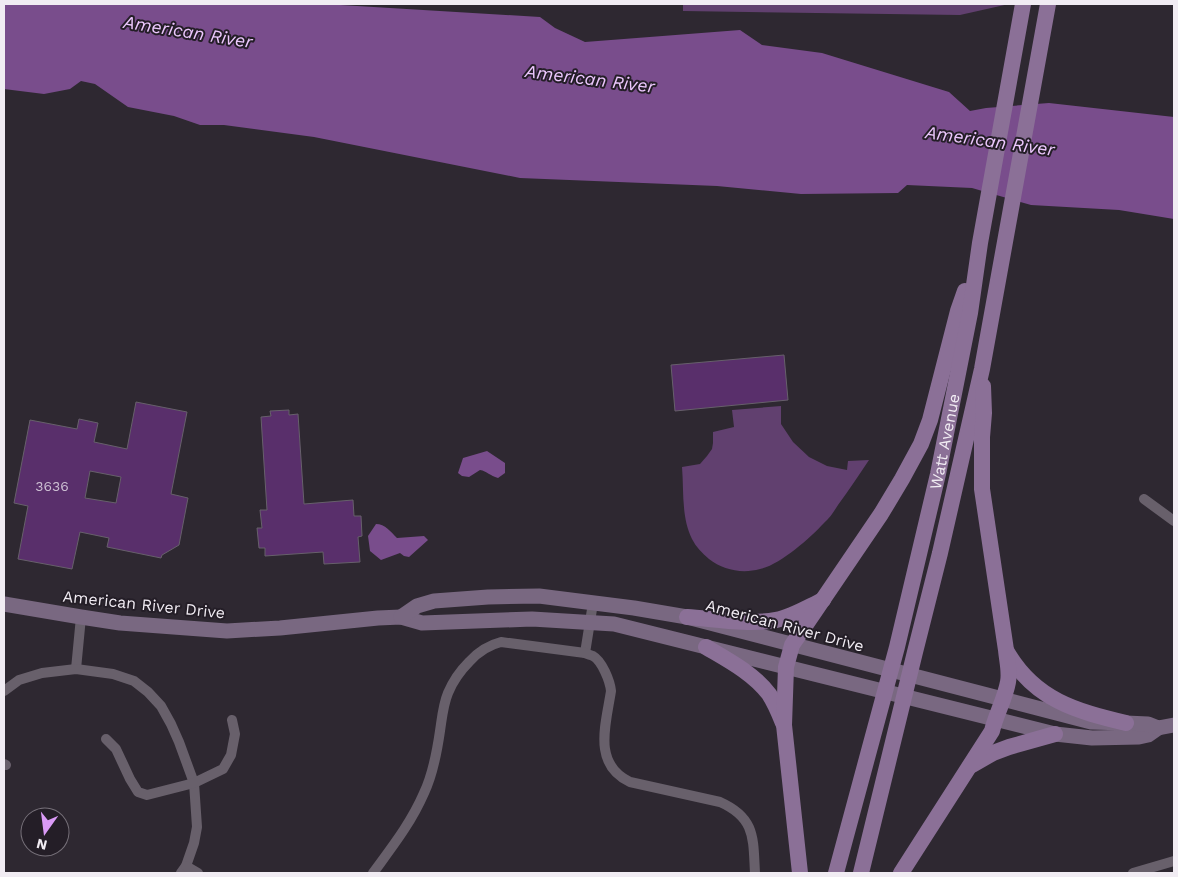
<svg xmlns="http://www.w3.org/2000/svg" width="1178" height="877" font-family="'Work Sans',sans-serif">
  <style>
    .green { fill: #61406f }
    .water { fill: #794d8c }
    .building { fill: #592f6b; stroke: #67606b; fill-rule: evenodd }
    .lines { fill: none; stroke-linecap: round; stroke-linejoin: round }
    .street { stroke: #68606b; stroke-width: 10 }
    .secondary { stroke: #796881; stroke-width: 15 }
    .primary { stroke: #8b7097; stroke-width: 16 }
    .labels { text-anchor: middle; stroke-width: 4; stroke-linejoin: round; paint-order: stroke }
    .number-label { font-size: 14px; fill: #cbbdd1 }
    .street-label { font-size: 16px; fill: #f1ecf3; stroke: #241e27 }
    .water-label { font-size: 18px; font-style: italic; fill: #edc8fe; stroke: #241e27 }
  </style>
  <rect width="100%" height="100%" fill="#2e2831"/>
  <!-- green -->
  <g class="green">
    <path d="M683,4H1009L960,15L683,11Z"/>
    <path d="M781,406V424L793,442L809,457L827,466L847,470L848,461L869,460C859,475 849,490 838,505C834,511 830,518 824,523C810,538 780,565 760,569C742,574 723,570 709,559C702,553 696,547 692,539C681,517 684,490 682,467L700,464L707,456L712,449L713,443V432L734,427L732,410Z"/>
  </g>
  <!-- water -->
  <g class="water">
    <path d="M4,4H324L540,17L555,28L585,42L740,30L762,45L822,53L949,92L970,111L986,108L1049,103L1174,117V219L1119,210L1031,205L972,188L907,185L898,193L801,194L717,186L520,178L314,137L224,125H200L174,116L128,107L95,84L81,81L70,89L44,94L4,89Z"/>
    <path d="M487,451L505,463V473L498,478C490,476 487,471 480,470L469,477L462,476L458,473L463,458Z"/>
    <path d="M376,524C385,524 391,532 397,538L424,536L428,540L409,557L404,556L400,553L381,560L370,551L368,536Z"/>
  </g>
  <!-- building -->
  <g class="building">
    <path d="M784,355L788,400L675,411L671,365Z"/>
    <path d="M136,402L187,412L171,494L188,498L179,545L162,555L161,558L107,547L109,538L80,532L72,569L18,559L28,506L14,503L30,420L77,429L79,419L98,423L94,442L127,449ZM90,471L121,477L116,503L85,498Z"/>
    <path d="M289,410V415L298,414L304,504L353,500L354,516H361L362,536L358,537L360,562L324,564L323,552L265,556V548H259L257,528H262L260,510H267L261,417L271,416L270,411Z"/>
  </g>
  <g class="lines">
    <!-- street -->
    <g class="street">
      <path d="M1144,499L1174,521"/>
      <path d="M585,653L593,603"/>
      <path d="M76,669L81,617"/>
      <path d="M4,691L19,680L42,673L76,669L113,674L134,681L148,692L161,706L171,724L179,742L194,783L197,827L194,843L186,866L181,873"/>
      <path d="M106,739L116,749L130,779L138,792L147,795L194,783L223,769L231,755L235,734L232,720"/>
      <path d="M4,764L6,765"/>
      <path d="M186,866L198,873"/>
      <path d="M373,873C392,847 411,823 424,793C433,774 437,752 440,731C442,718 443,705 448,693C453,681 460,671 469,662C477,653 489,645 501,642L585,653C586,654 591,655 593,656C602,661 610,681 611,691C606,724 592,764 630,782L720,802C756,818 753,839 755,873"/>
      <path d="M1133,873L1174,861"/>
    </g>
    <!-- secondary -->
    <g class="secondary">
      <path d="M4,604L81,617L120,623L227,631L280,628L378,618L401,617L422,623L532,619L614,624L1055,734L1092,738L1139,737L1148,735L1158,728"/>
      <path d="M401,617L417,606L434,601L488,597L539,596L634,608L687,617L1091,722L1126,723L1148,724L1158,728L1174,725"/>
    </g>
    <!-- primary -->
    <g class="primary">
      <path d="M687,617C715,619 748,625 776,620C792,617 808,607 823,600"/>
      <path d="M706,647C728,660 753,673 769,694C775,703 779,713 783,723"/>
      <path d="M1007,652C1035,700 1076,711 1126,723"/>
      <path d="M972,765L993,753L1009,747L1055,734"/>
      <path d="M800,873L784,725L786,667L792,645L881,514L902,479L921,444L930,420L958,311L965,291"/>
      <path id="s1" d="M836,873L897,647L938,474L970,313L980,243L1023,4"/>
      <path d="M861,873L915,652L940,553L982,369L1048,4"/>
      <path d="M901,873L992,731C996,714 1005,699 1008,682C1010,672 1007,661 1006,650L982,489V437L984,413L983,386"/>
    </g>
  </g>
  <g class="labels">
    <!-- number labels -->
    <g class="number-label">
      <text x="52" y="491">3636</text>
    </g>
    <!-- street labels -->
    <g class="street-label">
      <text dy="6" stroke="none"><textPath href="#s1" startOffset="445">Watt Avenue</textPath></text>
      <text transform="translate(144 604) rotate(6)" y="6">American River Drive</text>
      <text transform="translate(785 625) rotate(15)" y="6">American River Drive</text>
    </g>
    <!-- water labels -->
    <g class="water-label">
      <text transform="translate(188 32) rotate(9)" y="6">American River</text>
      <text transform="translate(590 79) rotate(7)" y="6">American River</text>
      <text transform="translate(990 141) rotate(8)" y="6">American River</text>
    </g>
  </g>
  <!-- border -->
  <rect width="1178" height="877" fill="none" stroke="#f1ecf3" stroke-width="10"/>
  <!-- north arrow -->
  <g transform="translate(45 832) rotate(194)"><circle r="24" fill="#241e27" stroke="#767079"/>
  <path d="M0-4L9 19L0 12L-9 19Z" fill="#da9af6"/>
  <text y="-8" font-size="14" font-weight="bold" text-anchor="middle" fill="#f1ecf3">N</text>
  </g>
</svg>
